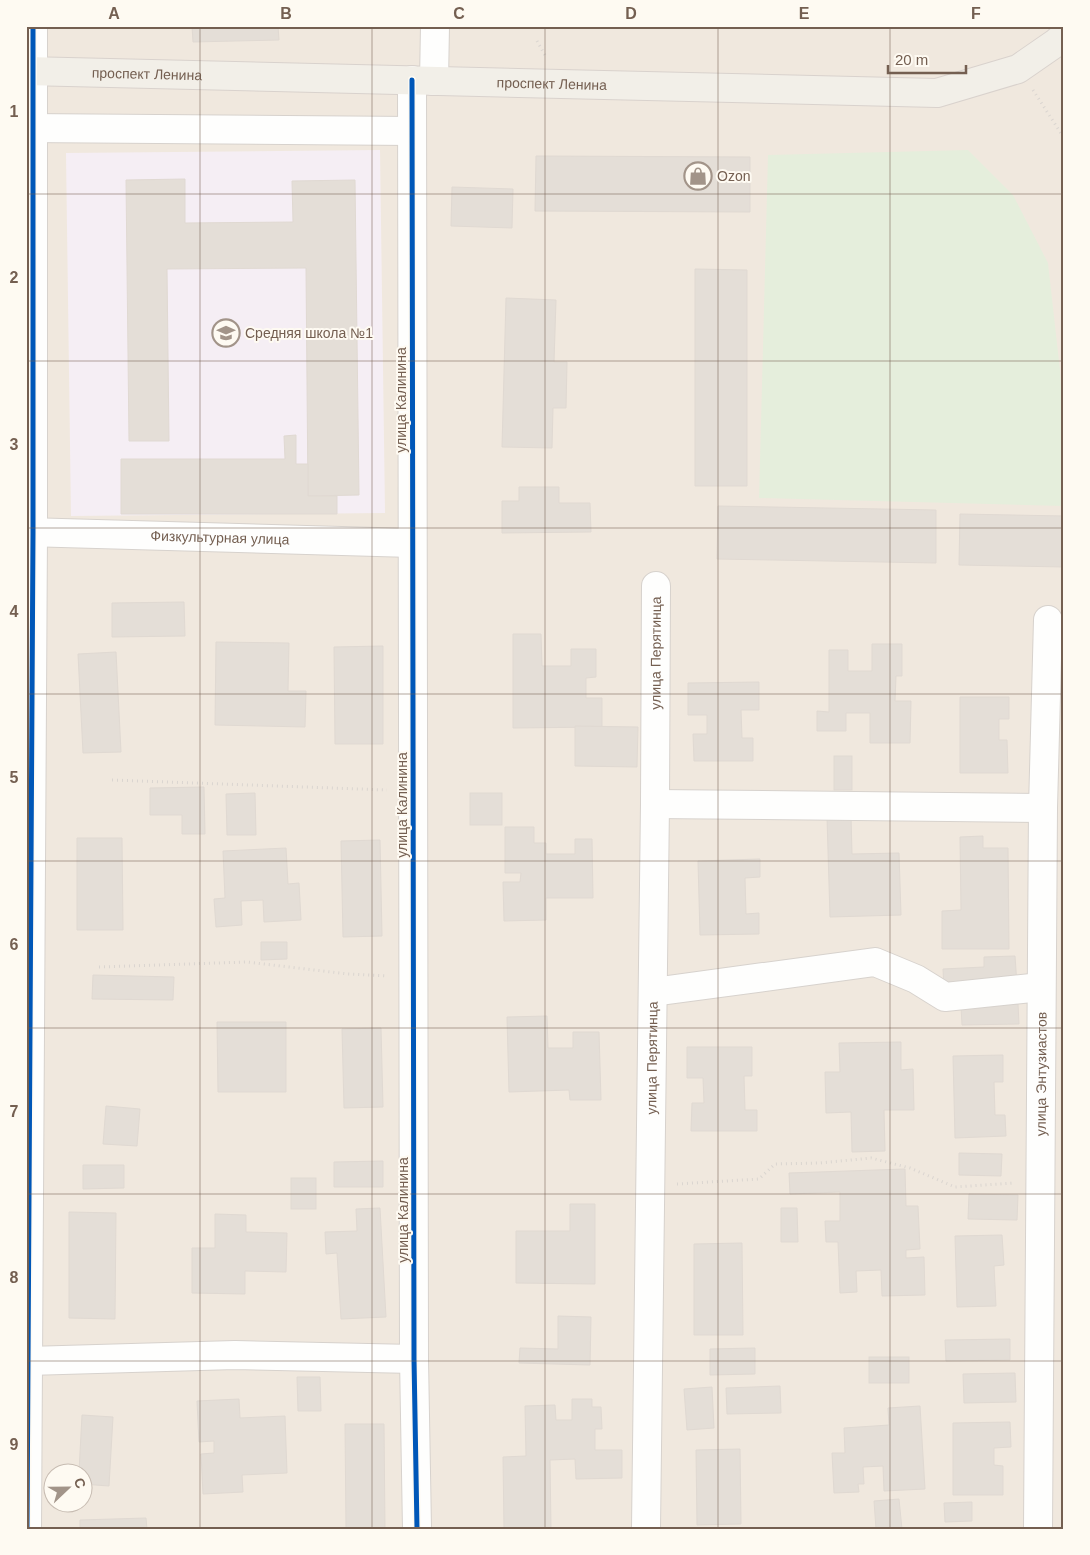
<svg xmlns="http://www.w3.org/2000/svg" width="1090" height="1555" font-family="Arial,sans-serif">
  <style>
    .residential { fill: #f0e8de; fill-rule: evenodd }
    .education { fill: #f5eef4 }
    .green { fill: #e5eedc }
    .building { fill: #e4ded7; stroke: #e0d9d2 }
    .lines { fill: none; stroke-linecap: round; stroke-linejoin: round }
    .minor-casing { stroke: #d7d2cd; stroke-width: 30 }
    .major-casing { stroke: #d9d2cd; stroke-width: 30 }
    .path { stroke: #dad5d0; stroke-width: 3; stroke-dasharray: 1 4; stroke-linecap: butt }
    .minor { stroke: #fefefd; stroke-width: 28 }
    .major { stroke: #f2efe8; stroke-width: 28 }
    .cycleway-casing { stroke: #fefaf2; stroke-width: 8 }
    .cycleway { stroke: #0057b8; stroke-width: 5 }
    .grid { fill: none; stroke: #745f51; stroke-width: 1; stroke-opacity: 0.55 }
    .labels { text-anchor: middle; stroke-width: 4; stroke-linejoin: round; paint-order: stroke }
    .street-label { font-size: 14px; fill: #745f51; stroke: #fefaf2 }
    .poi-label { font-size: 14px; fill: #745f51; stroke: #fefaf2; text-anchor: start }
    .neatline { fill: none; stroke: #745f51; stroke-width: 2 }
    .grid-label { font-size: 16px; text-anchor: middle; font-weight: bold; fill: #745f51 }
  </style>
  <rect width="100%" height="100%" fill="#f8f5f0"/>
  <!-- residential -->
  <path class="residential" d="M26,26H1064V1529H26ZM52,1472H82V1502H52Z"/>
  <!-- education -->
  <path class="education" d="M380,150L385,513L71,516L66,153Z"/>
  <!-- green -->
  <path class="green" d="M968,150L1013,195L1048,263L1060,370L1064,445V506L759,498L768,155Z"/>
  <!-- building -->
  <g class="building">
    <path d="M192,26H278L279,40L193,42Z"/>
    <path d="M536,156L750,157V212L535,211Z"/>
    <path d="M185,179V223L293,222L292,181L355,180L359,495L308,496L306,268L167,269L169,441H129L126,180Z"/>
    <path d="M452,187L513,189L512,228L451,226Z"/>
    <path d="M695,269L747,270V486H695Z"/>
    <path d="M506,298L556,300L554,362H567L566,408H553L552,448L502,447Z"/>
    <path d="M296,435V464H308V496H337V514H121V459H285L284,436Z"/>
    <path d="M519,487H559V503H590L591,532L502,533V501H519Z"/>
    <path d="M718,506L936,510V563L717,559Z"/>
    <path d="M960,514L1064,516V567L959,565Z"/>
    <path d="M184,602L185,636L112,637V603Z"/>
    <path d="M513,634H541L542,666H571V649H596V677L586,678V698H602V727L513,728Z"/>
    <path d="M216,642L289,643L288,691H306L305,727L215,725Z"/>
    <path d="M872,644H902V676H896L895,701H911L910,743H870V713H846V731H817V711L829,712V650H848V671H872Z"/>
    <path d="M383,646V744H335L334,647Z"/>
    <path d="M116,652L121,752L83,753L78,654Z"/>
    <path d="M759,682V710H741L742,738H753V761H694L693,734H707V715H688V683Z"/>
    <path d="M960,697H1009V719H999V740H1007L1008,773H960Z"/>
    <path d="M575,726L638,727L637,767L575,766Z"/>
    <rect x="834" y="756" width="18" height="34"/>
    <path d="M204,787L205,834H182V815H150V788Z"/>
    <path d="M255,793L256,835H227L226,794Z"/>
    <rect x="470" y="793" width="32" height="32"/>
    <path d="M851,816L852,854L899,853L901,915L830,917L827,817Z"/>
    <path d="M505,827H534V843H546V854H575V839H592L593,898H546V920L504,921L503,882H520L521,873H505Z"/>
    <path d="M983,836V848H1008L1009,949H942V911L961,910L960,837Z"/>
    <path d="M77,838H122L123,930H77Z"/>
    <path d="M380,840L382,936L343,937L341,841Z"/>
    <path d="M286,848L288,884L299,883L301,920L264,922L263,900L241,901L242,925L216,927L214,899L225,898L223,851Z"/>
    <path d="M760,859V877L745,878L746,914L759,913V934L700,935L698,861Z"/>
    <path d="M261,942H287V959L261,960Z"/>
    <path d="M1015,956L1017,985L944,988L943,969L984,967V957Z"/>
    <path d="M93,975L174,977L173,1000L92,999Z"/>
    <path d="M1018,1004L1019,1024L962,1025L961,1006Z"/>
    <path d="M547,1016L548,1048H573V1032H599L601,1100H570L569,1090L509,1092L507,1017Z"/>
    <path d="M217,1022H286V1092H218Z"/>
    <path d="M381,1028L383,1107L344,1108L342,1029Z"/>
    <path d="M901,1042V1070L913,1069L914,1110H884L885,1151L852,1152L851,1112L826,1113L825,1072H840L839,1043Z"/>
    <path d="M687,1047H752V1076H744L745,1110H757V1131H691L692,1103H704L703,1078H687Z"/>
    <path d="M1003,1055V1082H994L995,1115H1005L1006,1136L955,1138L953,1056Z"/>
    <path d="M106,1106L140,1109L137,1146L103,1144Z"/>
    <path d="M959,1153L1002,1154L1001,1176L959,1175Z"/>
    <path d="M383,1161V1187H334V1162Z"/>
    <path d="M83,1165H124V1188L83,1189Z"/>
    <path d="M905,1169L906,1206H918L920,1249L906,1250V1258L924,1257L925,1295L882,1296L881,1270L856,1271L857,1292L840,1293L838,1242H826L825,1221H840V1192L790,1194L789,1173Z"/>
    <rect x="291" y="1178" width="25" height="31"/>
    <path d="M969,1194L1018,1195L1017,1220L968,1219Z"/>
    <path d="M570,1204H595V1284L516,1283V1231H570Z"/>
    <path d="M380,1208L386,1317L341,1319L337,1253L326,1254L325,1232L357,1231L356,1209Z"/>
    <path d="M781,1208H797L798,1242H781Z"/>
    <path d="M69,1212L116,1213L115,1319L69,1318Z"/>
    <path d="M215,1214L246,1215V1232L287,1233L286,1272L245,1271V1294L192,1293V1248H215Z"/>
    <path d="M1002,1235L1004,1265L994,1266L996,1306L957,1307L955,1236Z"/>
    <path d="M742,1243L743,1335H694V1244Z"/>
    <path d="M558,1316L591,1317L590,1365L519,1363L520,1348L558,1349Z"/>
    <path d="M1010,1339V1360L946,1361L945,1340Z"/>
    <path d="M755,1348V1374L710,1375V1349Z"/>
    <rect x="869" y="1357" width="40" height="26"/>
    <path d="M1015,1373L1016,1402L964,1403L963,1374Z"/>
    <path d="M297,1377H320L321,1411H298Z"/>
    <path d="M780,1386L781,1413L727,1414L726,1388Z"/>
    <path d="M712,1387L714,1428L687,1430L684,1389Z"/>
    <path d="M239,1399L240,1418L285,1416L287,1473L242,1475L243,1492L203,1494L201,1454L214,1453V1441L199,1442L197,1401Z"/>
    <path d="M572,1399H592V1407H601L602,1429H595V1450H622V1478L576,1479L575,1459L550,1460L551,1529H504L503,1457L526,1456L525,1406L555,1405L556,1420H572Z"/>
    <path d="M920,1406L925,1489L884,1491L883,1466L863,1467L864,1484H858L859,1492L834,1493L832,1453H845L844,1428L889,1425L888,1408Z"/>
    <path d="M82,1415L113,1417L109,1486L82,1484V1472H79Z"/>
    <path d="M1010,1422L1011,1447L994,1448V1465L1003,1466V1495H953V1423Z"/>
    <path d="M345,1424H384L385,1529H346Z"/>
    <path d="M740,1449L741,1524L697,1525L696,1450Z"/>
    <path d="M899,1499L902,1529H876L874,1501Z"/>
    <path d="M972,1502V1521L945,1522L944,1503Z"/>
    <path d="M146,1518L147,1529H80V1520Z"/>
  </g>
  <g class="lines">
    <!-- minor casing -->
    <g class="minor-casing">
      <g id="minor">
        <path d="M412,80L414,1359L417,1529"/>
        <path d="M434,81L435,26"/>
        <path d="M26,128L412,131"/>
        <path id="s1" d="M26,532L412,543"/>
        <path d="M655,804L1043,808"/>
        <path d="M653,992L875,962L916,979L945,997L1041,987"/>
        <path d="M28,1361L235,1355L414,1359"/>
        <path d="M27,1529L33,533V26"/>
        <path id="s2" d="M646,1529L655,804L656,586"/>
        <path id="s3" d="M1038,1529L1043,808L1048,620"/>
      </g>
    </g>
    <!-- major casing -->
    <g class="major-casing">
      <g id="major">
        <path id="s4" d="M26,71L937,93L1018,69L1057,42L1064,36"/>
      </g>
    </g>
    <!-- path -->
    <g class="path">
      <path d="M537,41L546,57"/>
      <path d="M1033,90L1064,138"/>
      <path d="M112,780L387,790"/>
      <path d="M99,967L247,962L348,974L388,976"/>
      <path d="M677,1184L759,1179L775,1164L820,1163L871,1158L910,1168L955,1187L1014,1183"/>
    </g>
    <!-- minor -->
    <use href="#minor" class="minor"/>
    <!-- major -->
    <use href="#major" class="major"/>
    <!-- cycleway casing -->
    <g class="cycleway-casing">
      <g id="cycleway">
        <path d="M412,80L414,1359L417,1529"/>
        <path d="M27,1529L33,533V26"/>
      </g>
    </g>
    <!-- cycleway -->
    <use href="#cycleway" class="cycleway"/>
  </g>
  <!-- grid -->
  <path class="grid" d="M200,26V1529M372,26V1529M545,26V1529M718,26V1529M890,26V1529M26,194H1064M26,361H1064M26,528H1064M26,694H1064M26,861H1064M26,1028H1064M26,1194H1064M26,1361H1064"/>
  <!-- icons -->
  <defs>
    <g id="shop-ring" transform="scale(1.4375)"><circle r="9.5" fill="#fefaf2" stroke="#a29489" stroke-width="1.5"/><path d="M-5-2.5h2.3a2.7 3.5 0 0 1 5.4 0H5L5.5 6h-11ZM-1.5-2.5h3a1.5 2.3 0 0 0-3 0Z" fill="#a29489"/></g>
    <g id="school-ring" transform="scale(1.4375)"><circle r="9.5" fill="#fefaf2" stroke="#a29489" stroke-width="1.5"/><path d="M0-5L7-2L0 1L-7-2ZM-4 1L0 2.5L4 1V4Q0 6-4 4Z" fill="#a29489"/></g>
  </defs>
  <g fill-rule="evenodd">
    <use href="#shop-ring" x="698" y="176"/>
    <use href="#school-ring" x="226" y="333"/>
  </g>
  <g class="labels">
    <!-- street labels -->
    <g class="street-label">
      <text dy="5" stroke="none"><textPath href="#s4" startOffset="121">проспект Ленина</textPath></text>
      <text dy="5" stroke="none"><textPath href="#s4" startOffset="526">проспект Ленина</textPath></text>
      <text transform="translate(401 400) rotate(-90)" y="5">улица Калинина</text>
      <text dy="5" stroke="none"><textPath href="#s1" startOffset="194">Физкультурная улица</textPath></text>
      <text dy="5" stroke="none"><textPath href="#s2" startOffset="876">улица Перятинца</textPath></text>
      <text transform="translate(402 805) rotate(-90)" y="5">улица Калинина</text>
      <text dy="5" stroke="none"><textPath href="#s2" startOffset="471">улица Перятинца</textPath></text>
      <text dy="5" stroke="none"><textPath href="#s3" startOffset="455">улица Энтузиастов</textPath></text>
      <text transform="translate(403 1210) rotate(-90)" y="5">улица Калинина</text>
    </g>
    <!-- poi labels -->
    <g class="poi-label">
      <text x="717" y="181">Ozon</text>
      <text x="245" y="338">Средняя школа №1</text>
    </g>
  </g>
  <!-- border -->
  <rect width="1090" height="1555" fill="none" stroke="#fefaf2" stroke-width="55"/>
  <!-- north arrow -->
  <g transform="translate(68 1488) rotate(68)"><circle r="24" fill="#fefaf2" stroke="#c7bcb2"/>
  <path d="M0-4L9 19L0 12L-9 19Z" fill="#a29489"/>
  <text y="-8" font-size="14" font-weight="bold" text-anchor="middle" fill="#745f51">С</text>
  </g>
  <!-- scale -->
  <path d="M888 65v8h78v-8" fill="none" stroke="#745f51" stroke-width="2.5"/>
  <text x="895" y="65" font-size="15" fill="#745f51" stroke="#fefaf2" stroke-width="4" paint-order="stroke">20 m</text>
  <rect x="28" y="28" width="1034" height="1500" class="neatline"/>
  <g class="grid-label">
    <text x="114" y="19">A</text>
    <text x="286" y="19">B</text>
    <text x="459" y="19">C</text>
    <text x="631" y="19">D</text>
    <text x="804" y="19">E</text>
    <text x="976" y="19">F</text>
    <text x="14" y="117">1</text>
    <text x="14" y="283">2</text>
    <text x="14" y="450">3</text>
    <text x="14" y="617">4</text>
    <text x="14" y="783">5</text>
    <text x="14" y="950">6</text>
    <text x="14" y="1117">7</text>
    <text x="14" y="1283">8</text>
    <text x="14" y="1450">9</text>
  </g>
</svg>
